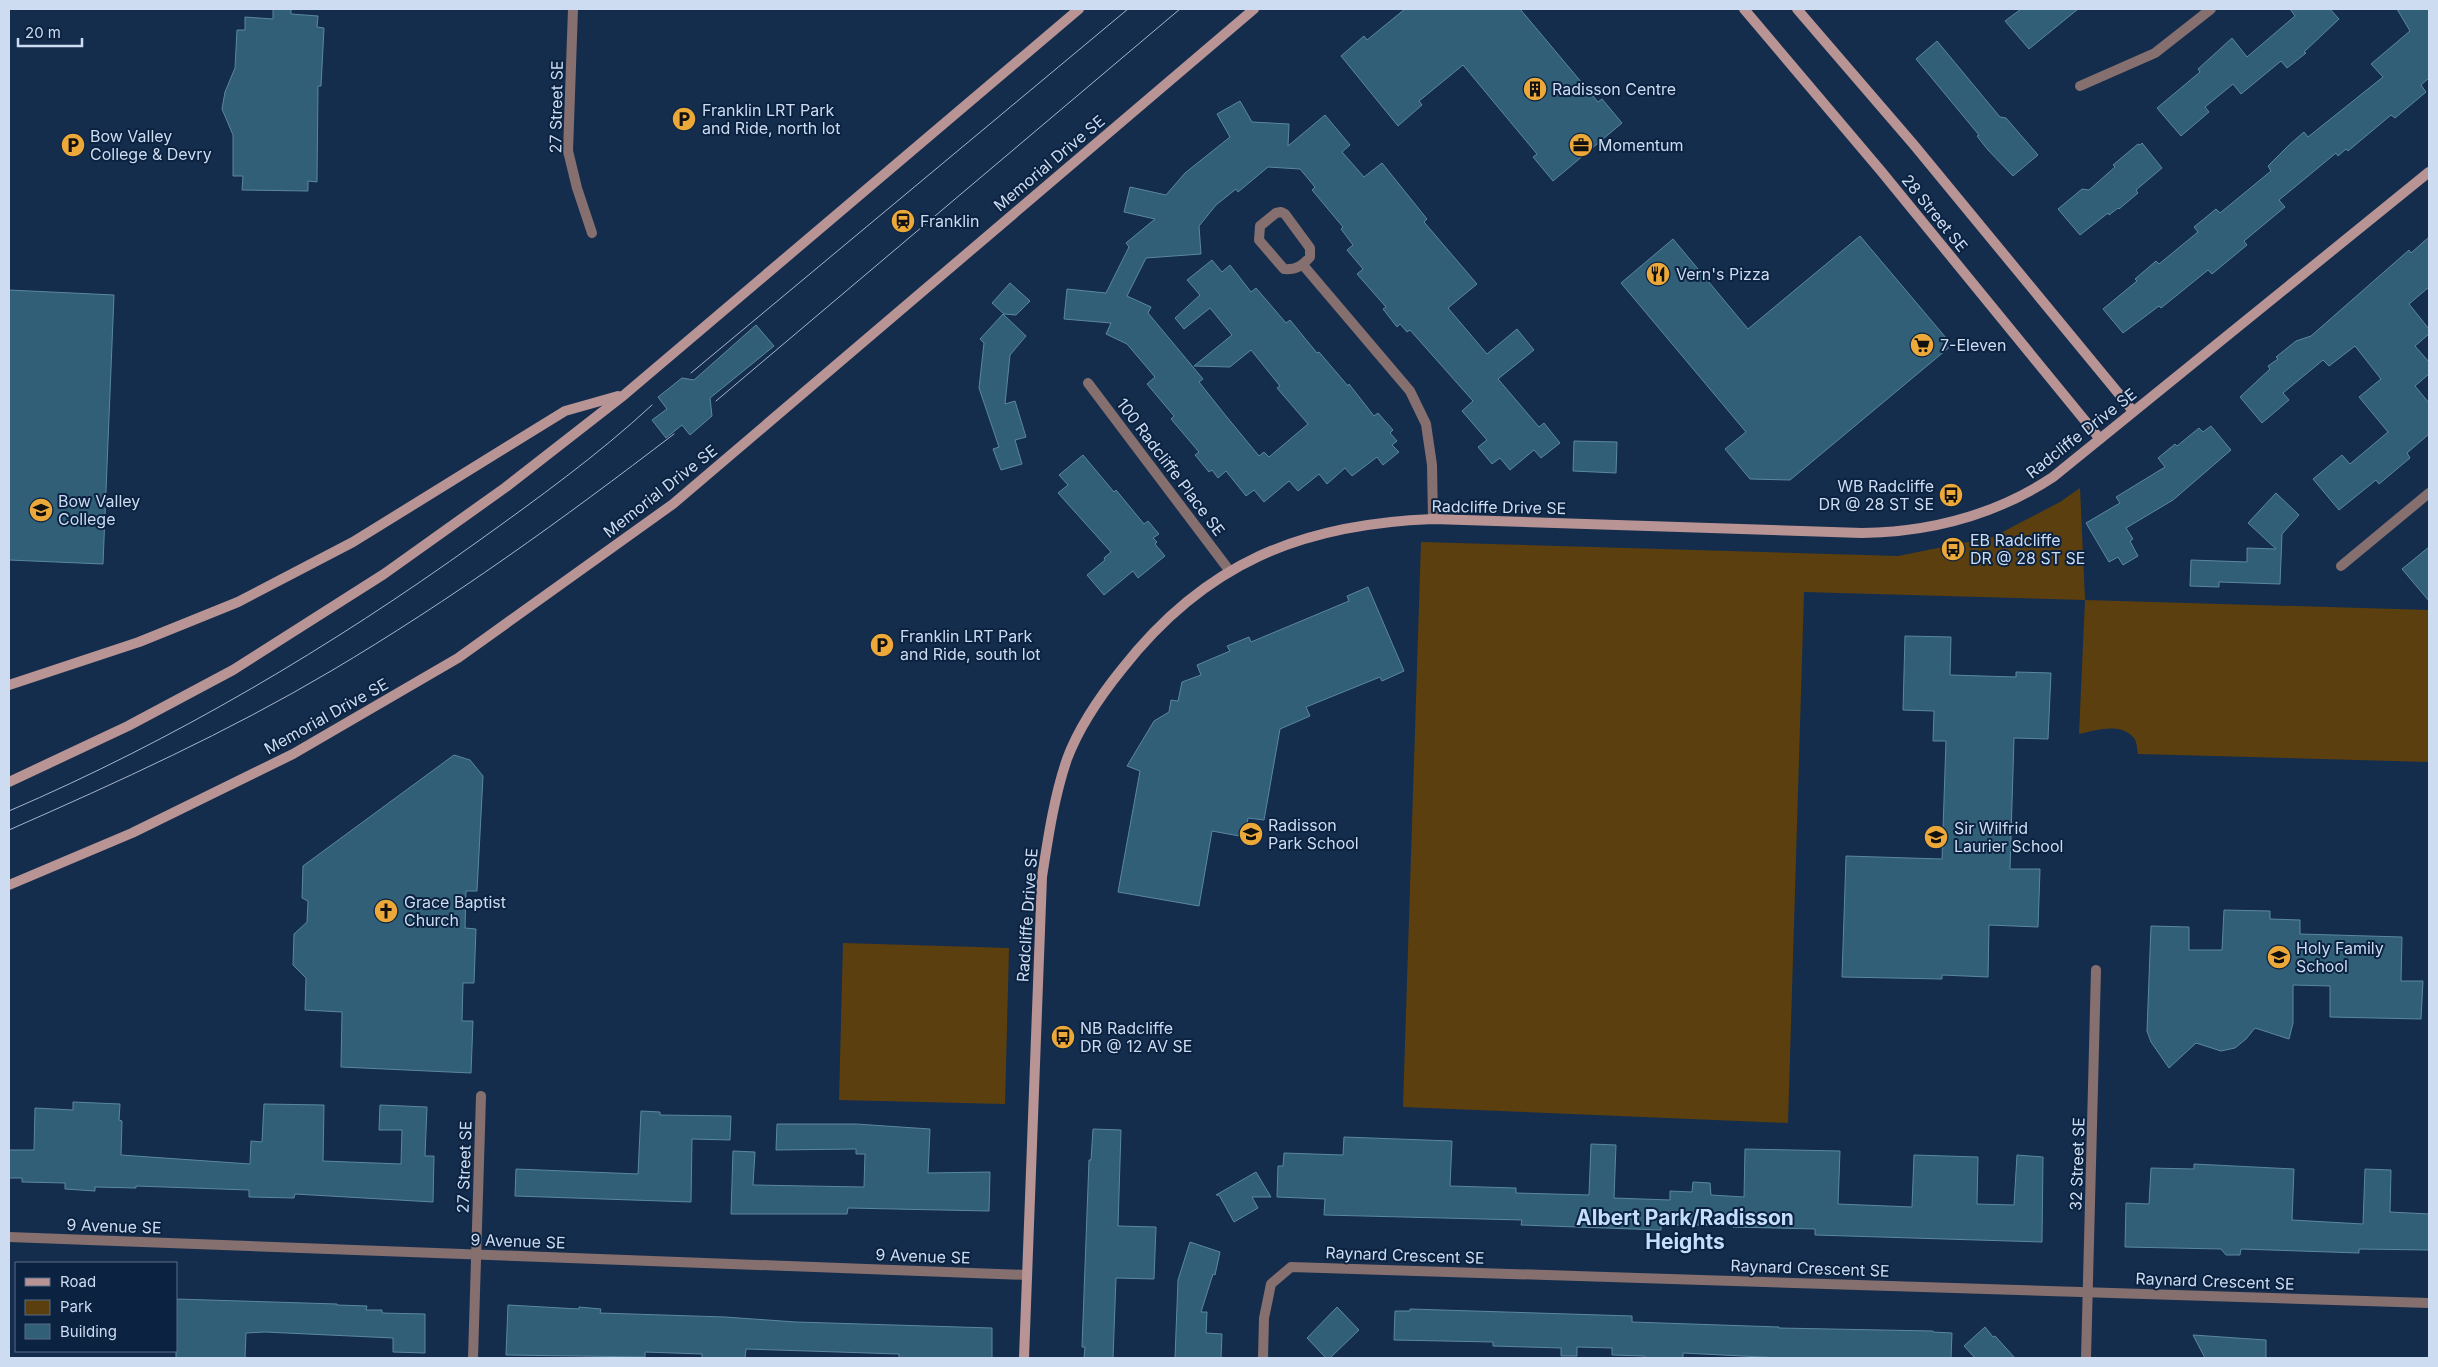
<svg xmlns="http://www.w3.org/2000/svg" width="2438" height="1367" font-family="Inter,sans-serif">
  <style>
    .green { fill: #5c3f0e }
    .building { fill: #325f78; stroke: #5a87a2 }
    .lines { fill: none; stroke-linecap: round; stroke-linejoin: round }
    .street { stroke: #866f6f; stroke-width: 10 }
    .secondary { stroke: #b89495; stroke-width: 10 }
    .tram { stroke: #a4b5cc; stroke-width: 1 }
    .labels { text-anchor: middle; stroke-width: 4; stroke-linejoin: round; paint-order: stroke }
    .poi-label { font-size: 16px; fill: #cddcf1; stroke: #0b2341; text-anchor: start }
    .street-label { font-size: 16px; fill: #cddcf1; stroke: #0b2341 }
    .district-label { font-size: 21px; font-weight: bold; fill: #c6defe; stroke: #0b2341 }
  </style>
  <rect width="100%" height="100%" fill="#152d4c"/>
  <!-- green -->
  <g class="green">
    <path d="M2080,488L2085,600L2429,610V762L2138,754C2137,749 2137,742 2134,738C2121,722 2096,730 2079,734L2085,600L1804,592L1788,1123L1403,1107L1421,542L1898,556L1993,537L2060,502Z"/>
    <path d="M843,943L1009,948L1005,1104L839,1100Z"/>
  </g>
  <!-- building -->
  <g class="building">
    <path d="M273,9H291V14L318,16L317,27L324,28L321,86H318L317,182L308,181V191L242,190L243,176H233V135L222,109L225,92L235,68L237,30H245V17L273,19Z"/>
    <path d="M1405,9H1520L1598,102L1602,99L1622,123L1553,181L1533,157L1537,154L1463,65L1419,101L1422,105L1398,126L1341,56L1364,36L1367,40Z"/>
    <path d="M2021,9H2078L2029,49L2005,21Z"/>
    <path d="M2290,9H2330L2339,19L2304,52L2306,53L2287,68L2281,61L2241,94L2233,84L2205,107L2209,112L2181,136L2157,108L2200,72L2198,69L2232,38L2247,57L2295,16Z"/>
    <path d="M2397,9H2429V78L2421,85L2426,92L2395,118L2391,115L2348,151L2346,149L2338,156L2336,153L2279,200L2285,207L2244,241L2247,245L2212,274L2208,270L2161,308L2159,306L2123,333L2103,309L2137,281L2135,279L2156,261L2159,264L2198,232L2194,227L2216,209L2220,213L2271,171L2268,166L2289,145L2304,132L2308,137L2383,77L2371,64L2410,31Z"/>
    <path d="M1937,41L2000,117L2006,118L2038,155L2013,176L1988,150L1977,136L1979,135L1916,59Z"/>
    <path d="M1240,101L1252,122L1289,124L1288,146L1325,115L1350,145L1342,152L1364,177L1382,163L1427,219L1424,222L1477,284L1448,308L1487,354L1517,329L1534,350L1498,379L1539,427L1544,423L1560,443L1541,458L1534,450L1510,470L1500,458L1492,464L1478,447L1487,440L1462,411L1473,401L1410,330L1407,332L1400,324L1397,327L1383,309L1386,307L1357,274L1363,269L1347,250L1353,245L1341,229L1343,227L1312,190L1315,187L1300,169L1268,167L1238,192L1236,189L1216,205L1199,226L1201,254L1146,258L1127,296L1151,307L1148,313L1203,379L1199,382L1226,416L1259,456L1264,452L1269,457L1308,424L1277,388L1280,386L1251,350L1230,367L1194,366L1232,335L1210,308L1184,329L1175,318L1200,295L1187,280L1212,260L1222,272L1230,265L1251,292L1256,288L1286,323L1290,320L1317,353L1319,352L1348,386L1349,384L1374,416L1378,413L1393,430L1390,433L1397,441L1392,445L1399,452L1383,465L1377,457L1352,476L1345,468L1327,484L1319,474L1298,491L1289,481L1264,502L1254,490L1246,496L1226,471L1218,478L1212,470L1209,472L1195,455L1199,452L1171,419L1174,416L1147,384L1155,377L1127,344L1106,334L1111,323L1064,319L1067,289L1106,293L1129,247L1126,243L1155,219L1124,212L1130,187L1166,195L1185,173L1230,137L1217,114Z"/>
    <path d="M2142,143L2162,168L2136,190L2138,193L2119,209L2118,208L2109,215L2108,213L2080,235L2058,209L2082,189L2089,190L2115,167L2113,165L2138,144L2140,145Z"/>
    <path d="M1860,236L1952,345L1790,480L1750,479L1725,449L1746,432L1621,283L1673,239L1748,329Z"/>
    <path d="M2429,237V287L2409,304L2429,329V334L2415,346L2429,362V374L2415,386L2429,403V434L2407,453L2410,458L2379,484L2376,480L2339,510L2313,479L2342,455L2350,464L2388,432L2359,397L2381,379L2355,346L2329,366L2323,360L2283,393L2289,400L2262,423L2240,397L2270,369L2268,366L2278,359L2276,357L2296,341L2311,336L2409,250L2411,253Z"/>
    <path d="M1010,283L1030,301L1016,315L1004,314L992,303Z"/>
    <path d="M9,290L114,295L103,564L9,560Z"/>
    <path d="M1003,314L1026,336L1010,355L1005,404L1015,401L1026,437L1015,440L1022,464L1001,470L993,449L999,447L979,388L984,343L980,339Z"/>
    <path d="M756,325L774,346L710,398L712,416L690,435L682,425L666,438L652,420L667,409L658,397L682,378L694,380Z"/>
    <path d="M2211,426L2231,450L2173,500L2126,528L2133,539L2130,541L2138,556L2123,565L2118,557L2109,562L2086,523L2120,503L2116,497L2165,467L2158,458L2175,444L2177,446L2199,428L2203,432Z"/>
    <path d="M1574,441L1617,442L1616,473L1573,471Z"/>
    <path d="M1083,455L1114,492L1116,490L1144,524L1148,521L1159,534L1153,538L1157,542L1155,544L1165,556L1138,578L1133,571L1104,595L1087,575L1105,560L1104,558L1111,552L1058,493L1068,485L1059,475Z"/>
    <path d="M2276,493L2299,515L2282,534L2280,584L2219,582V587L2190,586L2191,560L2247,562V548L2276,549L2248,523Z"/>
    <path d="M2429,547V601L2402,569Z"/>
    <path d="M1368,587L1404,671L1382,681L1380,677L1306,707L1310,716L1280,729L1264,820L1248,818L1245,837L1212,831L1199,906L1118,892L1140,771L1127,766L1154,721L1169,712L1171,700L1178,701L1182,682L1201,675L1197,665L1230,651L1227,646L1249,637L1251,642L1349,601L1347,596Z"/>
    <path d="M1905,636L1951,637L1950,675L2016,677V672L2051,673L2048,739L2014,738L2010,869H2040L2038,927L1989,925L1988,977L1942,975V979L1842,977L1846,856L1942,859L1946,741H1933L1934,711L1903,710Z"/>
    <path d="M454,755L470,760L483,776L477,891H466L465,928L476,929L474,983H463L462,1021H473L471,1073L341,1067L342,1012L305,1010L306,978L293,965L294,934L307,922L308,901L302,898L303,866Z"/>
    <path d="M2224,910L2270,911V919L2300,920V934L2402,937L2401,981H2423L2421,1019L2330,1017V986L2293,985V1023L2289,1039L2255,1028L2246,1039L2235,1048L2221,1051L2196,1043L2169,1068L2151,1042L2147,1031L2151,926L2189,927V950H2222Z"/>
    <path d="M73,1102L120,1104L119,1120L122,1121L121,1155L250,1164L251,1141L262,1142L264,1104L324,1105L323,1161L401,1164L402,1130H379L380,1105L427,1107L425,1156H434L433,1202L295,1194L294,1198L249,1197V1190L136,1186V1188L95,1187V1191L65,1189V1183L22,1182V1178H9V1150H34L35,1108L73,1110Z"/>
    <path d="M641,1111L660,1112V1115L731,1116L730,1140L692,1139L691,1202L515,1196L516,1169L638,1174Z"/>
    <path d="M777,1124H856L930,1129L928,1173L990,1172L989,1211L848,1208L847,1214H731L733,1151L755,1152L753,1185L864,1187L865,1154H856V1149L776,1150Z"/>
    <path d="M1093,1129L1121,1130L1118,1226L1156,1227L1154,1279L1116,1278L1113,1358H1084L1085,1347H1082L1089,1160H1091Z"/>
    <path d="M1344,1137L1452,1141L1450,1186L1516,1188V1193L1589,1195L1591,1144L1616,1145L1614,1198L1670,1200V1191L1692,1192L1693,1182L1710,1183L1711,1195L1744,1197L1745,1149L1840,1151L1838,1204L1912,1207L1914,1155L1978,1157L1977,1204L2014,1205L2017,1155L2043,1157L2042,1242L1815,1235V1229L1733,1227V1225H1661V1230L1521,1225L1522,1220L1324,1215L1325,1199L1277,1197L1278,1166H1283L1284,1153L1343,1155Z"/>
    <path d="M2194,1164L2294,1169L2292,1220L2363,1224L2365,1169L2391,1170L2390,1212L2429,1214V1250L2359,1249V1253L2241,1249L2240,1255H2226L2221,1249L2125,1247L2126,1203L2149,1204L2151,1168L2194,1169Z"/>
    <path d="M1256,1172L1271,1197H1252L1258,1208L1234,1222L1219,1195H1216Z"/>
    <path d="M1190,1242L1220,1252L1215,1275L1213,1274L1201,1312H1207L1206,1333L1222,1334L1221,1358H1175L1178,1280Z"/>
    <path d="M176,1299L337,1304V1305L367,1306L366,1310H382V1313L425,1314V1353L393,1352V1338L265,1332L246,1333L245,1358H176Z"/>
    <path d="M508,1305L579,1309V1307L601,1309L600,1313L725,1317L796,1322L992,1328V1358H899V1354L746,1349L745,1358H702V1354L645,1352V1357L506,1355Z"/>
    <path d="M1337,1307L1359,1330L1330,1358H1326L1307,1338Z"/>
    <path d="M1410,1309L1632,1316V1322L1779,1327V1328L1933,1331V1332L1952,1333L1951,1358H1781L1683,1353V1358H1644V1356L1612,1355V1348L1577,1347V1356H1561V1348L1493,1346V1342L1394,1340L1395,1311H1410Z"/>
    <path d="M1985,1327L1993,1337L1995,1336L2015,1358H1975L1964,1346Z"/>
    <path d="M2193,1335L2266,1340V1358H2205Z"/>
  </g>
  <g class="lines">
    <!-- street -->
    <g class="street">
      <path d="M573,9L568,151L577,188L592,233"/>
      <path d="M2080,86L2155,53L2211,9"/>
      <path d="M1281,212L1285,214L1310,248V257C1302,266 1296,270 1284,269L1259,240L1260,226L1276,213Z"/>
      <path d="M1303,265L1410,391L1426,424L1432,465L1433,519"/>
      <path d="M1088,383L1229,570"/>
      <path d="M2341,566L2429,493"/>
      <path d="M9,1237L1027,1275"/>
      <path d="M473,1358L481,1096"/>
      <path d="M1263,1358L1264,1318L1271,1284L1291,1267L2429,1303"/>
      <path d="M2086,1358L2096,970"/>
    </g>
    <!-- secondary -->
    <g class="secondary">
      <path d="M1744,9L1881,171L2100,439"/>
      <path d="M1797,9L1914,145L2133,411"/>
      <path d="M9,685L139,642L238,602L353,542L565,411L618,396"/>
      <path d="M9,782L128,726L233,670L384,574L506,487L624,395L1079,9"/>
      <path d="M9,885L132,833L293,754L458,658L673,504L1254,9"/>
      <path d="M1024,1358L1042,877C1048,838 1054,797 1067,759C1079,727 1101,695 1122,669C1205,563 1301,524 1433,519L1862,533C1931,532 1994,516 2053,477L2429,172"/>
    </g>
    <!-- tram -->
    <g class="tram">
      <path d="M691,373L1128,9"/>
      <path d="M716,401L1180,9"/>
      <path d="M9,811C174,740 331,647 477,542C537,499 598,455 652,405"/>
      <path d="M9,830C118,782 228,732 331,671C451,600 563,519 674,434"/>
    </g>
  </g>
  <!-- icons -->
  <defs>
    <g id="building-disc" transform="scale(1.25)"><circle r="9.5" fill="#eca93a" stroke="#0b2341"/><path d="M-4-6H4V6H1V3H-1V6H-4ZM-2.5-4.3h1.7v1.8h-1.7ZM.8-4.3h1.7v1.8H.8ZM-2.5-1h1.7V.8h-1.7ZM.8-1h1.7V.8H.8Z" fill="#111"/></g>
    <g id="parking-disc" transform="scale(1.25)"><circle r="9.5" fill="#eca93a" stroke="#0b2341"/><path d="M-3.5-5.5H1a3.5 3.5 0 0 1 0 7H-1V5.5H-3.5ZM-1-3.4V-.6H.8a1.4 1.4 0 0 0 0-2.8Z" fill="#111"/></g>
    <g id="office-disc" transform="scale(1.25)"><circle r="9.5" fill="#eca93a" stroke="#0b2341"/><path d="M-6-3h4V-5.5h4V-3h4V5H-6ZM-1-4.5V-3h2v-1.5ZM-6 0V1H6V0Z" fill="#111"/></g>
    <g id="station-disc" transform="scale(1.25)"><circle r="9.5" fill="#eca93a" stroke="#0b2341"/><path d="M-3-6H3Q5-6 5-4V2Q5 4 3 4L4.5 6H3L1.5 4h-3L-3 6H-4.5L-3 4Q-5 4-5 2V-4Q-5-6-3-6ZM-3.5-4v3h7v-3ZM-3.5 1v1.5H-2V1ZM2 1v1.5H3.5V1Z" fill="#111"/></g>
    <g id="restaurant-disc" transform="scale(1.25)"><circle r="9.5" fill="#eca93a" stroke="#0b2341"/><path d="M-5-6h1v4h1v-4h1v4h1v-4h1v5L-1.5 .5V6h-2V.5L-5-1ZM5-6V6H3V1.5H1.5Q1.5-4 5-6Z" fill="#111"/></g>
    <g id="supermarket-disc" transform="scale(1.25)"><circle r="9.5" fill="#eca93a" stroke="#0b2341"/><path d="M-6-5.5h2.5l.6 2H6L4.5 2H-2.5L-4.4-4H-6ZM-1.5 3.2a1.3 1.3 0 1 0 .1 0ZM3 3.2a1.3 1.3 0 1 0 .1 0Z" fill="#111"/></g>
    <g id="bus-disc" transform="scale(1.25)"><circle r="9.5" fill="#eca93a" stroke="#0b2341"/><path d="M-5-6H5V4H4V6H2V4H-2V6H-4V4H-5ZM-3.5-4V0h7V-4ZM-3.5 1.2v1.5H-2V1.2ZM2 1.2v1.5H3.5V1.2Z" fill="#111"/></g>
    <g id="university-disc" transform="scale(1.25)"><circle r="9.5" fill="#eca93a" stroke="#0b2341"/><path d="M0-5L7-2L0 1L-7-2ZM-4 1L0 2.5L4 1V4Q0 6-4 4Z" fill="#111"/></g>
    <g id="school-disc" transform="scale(1.25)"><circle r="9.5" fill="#eca93a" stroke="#0b2341"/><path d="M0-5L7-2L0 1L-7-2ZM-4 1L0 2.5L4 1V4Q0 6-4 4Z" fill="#111"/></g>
    <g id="church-disc" transform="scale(1.25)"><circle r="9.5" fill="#eca93a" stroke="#0b2341"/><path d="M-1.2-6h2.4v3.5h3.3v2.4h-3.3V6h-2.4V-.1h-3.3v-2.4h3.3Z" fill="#111"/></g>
  </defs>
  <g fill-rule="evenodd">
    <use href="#building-disc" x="1535" y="89"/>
    <use href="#parking-disc" x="684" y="119"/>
    <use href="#parking-disc" x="73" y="145"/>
    <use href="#office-disc" x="1581" y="145"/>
    <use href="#station-disc" x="903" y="221"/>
    <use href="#restaurant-disc" x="1658" y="274"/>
    <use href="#supermarket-disc" x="1922" y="345"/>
    <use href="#bus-disc" x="1951" y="495"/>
    <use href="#university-disc" x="41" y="510"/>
    <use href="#bus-disc" x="1953" y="549"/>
    <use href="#parking-disc" x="882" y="645"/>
    <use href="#school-disc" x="1251" y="834"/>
    <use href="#school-disc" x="1936" y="837"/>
    <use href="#church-disc" x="386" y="911"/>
    <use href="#school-disc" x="2279" y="957"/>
    <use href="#bus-disc" x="1063" y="1037"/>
  </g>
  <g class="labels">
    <!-- poi labels -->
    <g class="poi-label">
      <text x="1552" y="95">Radisson Centre</text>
      <text x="702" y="116">Franklin LRT Park<tspan x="702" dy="18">and Ride, north lot</tspan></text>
      <text x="90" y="142">Bow Valley<tspan x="90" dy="18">College &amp; Devry</tspan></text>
      <text x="1598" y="151">Momentum</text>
      <text x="920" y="227">Franklin</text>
      <text x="1676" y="280">Vern's Pizza</text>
      <text x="1940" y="351">7-Eleven</text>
      <text x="1934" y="492" text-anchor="end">WB Radcliffe<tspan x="1934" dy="18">DR @ 28 ST SE</tspan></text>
      <text x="58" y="507">Bow Valley<tspan x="58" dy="18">College</tspan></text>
      <text x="1970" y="546">EB Radcliffe<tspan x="1970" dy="18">DR @ 28 ST SE</tspan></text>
      <text x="900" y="642">Franklin LRT Park<tspan x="900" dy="18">and Ride, south lot</tspan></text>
      <text x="1268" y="831">Radisson<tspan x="1268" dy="18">Park School</tspan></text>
      <text x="1954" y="834">Sir Wilfrid<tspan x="1954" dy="18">Laurier School</tspan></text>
      <text x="404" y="908">Grace Baptist<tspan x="404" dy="18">Church</tspan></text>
      <text x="2296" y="954">Holy Family<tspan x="2296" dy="18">School</tspan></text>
      <text x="1080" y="1034">NB Radcliffe<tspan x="1080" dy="18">DR @ 12 AV SE</tspan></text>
    </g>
    <!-- street labels -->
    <g class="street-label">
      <text transform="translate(556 107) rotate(-89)" y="6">27 Street SE</text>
      <text transform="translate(1049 163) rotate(-40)" y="6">Memorial Drive SE</text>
      <text transform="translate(1935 213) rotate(51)" y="6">28 Street SE</text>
      <text transform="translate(2081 433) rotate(-38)" y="6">Radcliffe Drive SE</text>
      <text transform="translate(1171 467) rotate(53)" y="6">100 Radcliffe Place SE</text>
      <text transform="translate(660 491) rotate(-38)" y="6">Memorial Drive SE</text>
      <text transform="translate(1499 507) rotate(1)" y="6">Radcliffe Drive SE</text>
      <text transform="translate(326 716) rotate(-29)" y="6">Memorial Drive SE</text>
      <text transform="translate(1027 915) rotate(-86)" y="6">Radcliffe Drive SE</text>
      <text transform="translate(2077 1164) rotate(-88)" y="6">32 Street SE</text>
      <text transform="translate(464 1167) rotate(-88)" y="6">27 Street SE</text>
      <text transform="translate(114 1226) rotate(2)" y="6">9 Avenue SE</text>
      <text transform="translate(518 1241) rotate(2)" y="6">9 Avenue SE</text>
      <text transform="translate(1405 1255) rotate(2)" y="6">Raynard Crescent SE</text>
      <text transform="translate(923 1256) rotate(2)" y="6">9 Avenue SE</text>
      <text transform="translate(1810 1268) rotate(2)" y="6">Raynard Crescent SE</text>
      <text transform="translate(2215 1281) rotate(2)" y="6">Raynard Crescent SE</text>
    </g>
    <!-- district labels -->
    <g class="district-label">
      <text x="1685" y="1225">Albert Park/Radisson<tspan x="1685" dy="24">Heights</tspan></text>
    </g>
  </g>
  <!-- border -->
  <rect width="2438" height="1367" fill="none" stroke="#cddcf1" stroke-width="20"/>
  <!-- legend -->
  <rect x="15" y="1262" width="162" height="90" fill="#0b2341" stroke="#596d87"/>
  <rect x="25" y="1278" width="25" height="8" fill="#b89495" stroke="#596d87"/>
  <text x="60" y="1287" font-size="15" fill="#cddcf1">Road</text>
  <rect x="25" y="1300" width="25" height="15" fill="#5c3f0e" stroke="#596d87"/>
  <text x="60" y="1312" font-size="15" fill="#cddcf1">Park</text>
  <rect x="25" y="1324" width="25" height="15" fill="#325f78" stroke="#596d87"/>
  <text x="60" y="1337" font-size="15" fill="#cddcf1">Building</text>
  <!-- scale -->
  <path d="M18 38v8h64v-8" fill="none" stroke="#cddcf1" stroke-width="2.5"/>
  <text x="25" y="38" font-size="15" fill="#cddcf1" stroke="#0b2341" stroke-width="4" paint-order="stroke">20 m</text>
</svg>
